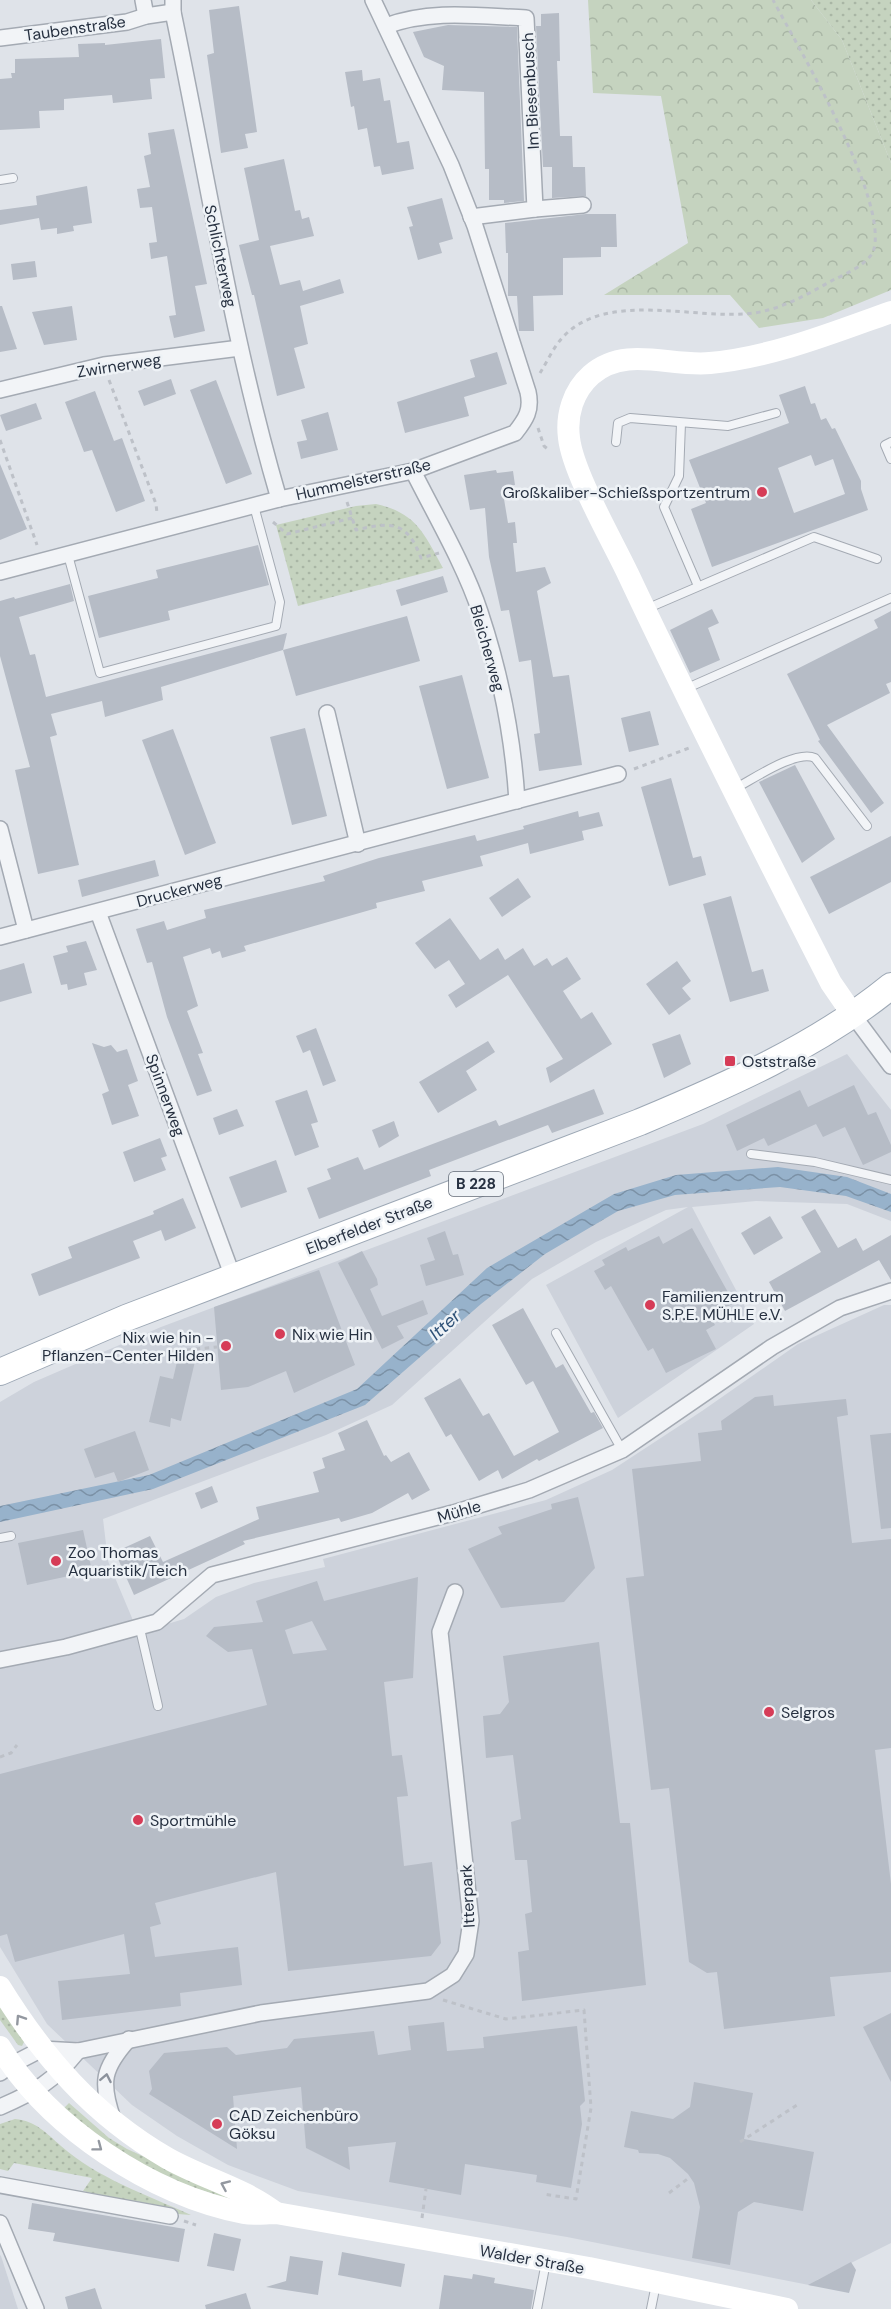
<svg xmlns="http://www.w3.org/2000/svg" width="891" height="2309" font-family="'DM Sans',sans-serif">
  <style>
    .built { fill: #cdd2db }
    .grass { fill: url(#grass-dots) }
    .forest { fill: url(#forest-crowns) }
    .water { fill: url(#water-waves) }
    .building { fill: #b6bcc6; fill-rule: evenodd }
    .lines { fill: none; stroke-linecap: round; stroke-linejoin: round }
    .lane-casing { stroke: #a4aab3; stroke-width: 10 }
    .street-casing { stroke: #a4aab3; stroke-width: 18 }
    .primary-casing { stroke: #9da8b5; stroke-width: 28 }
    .path { stroke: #bdc1c8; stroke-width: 3; stroke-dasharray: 4.5 4.5; stroke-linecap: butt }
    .lane { stroke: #f2f4f7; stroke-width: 8 }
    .street { stroke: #f2f4f7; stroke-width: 15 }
    .secondary { stroke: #fff; stroke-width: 22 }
    .primary { stroke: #fff; stroke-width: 26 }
    .oneway { stroke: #9398a0 }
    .oneway2 { stroke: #8c929c }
    .poi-dot { fill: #d63c57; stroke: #eef2f6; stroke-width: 2 }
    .labels { text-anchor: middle; stroke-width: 5; stroke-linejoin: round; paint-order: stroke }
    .shield { fill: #eef2f6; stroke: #636b77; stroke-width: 1.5 }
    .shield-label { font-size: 15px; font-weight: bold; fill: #273141 }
    .street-label { font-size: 16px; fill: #273141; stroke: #eef2f6 }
    .poi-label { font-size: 16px; fill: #273141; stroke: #eef2f6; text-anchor: start }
    .water-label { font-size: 18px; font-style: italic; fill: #2e5177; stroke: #eef2f6 }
  </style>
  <defs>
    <pattern id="grass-dots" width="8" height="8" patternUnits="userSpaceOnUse" patternTransform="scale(1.5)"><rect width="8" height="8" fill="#c5d3bf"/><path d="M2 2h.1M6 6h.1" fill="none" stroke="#a9b6a5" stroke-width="1.8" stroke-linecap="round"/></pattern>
    <pattern id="forest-crowns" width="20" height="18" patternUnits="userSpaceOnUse" patternTransform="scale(1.5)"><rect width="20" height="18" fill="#c5d3bf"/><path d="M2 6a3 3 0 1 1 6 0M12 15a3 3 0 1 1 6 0" fill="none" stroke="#a9b6a5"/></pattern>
    <pattern id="water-waves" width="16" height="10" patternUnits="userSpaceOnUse" patternTransform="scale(1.5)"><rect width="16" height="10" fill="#97b2cb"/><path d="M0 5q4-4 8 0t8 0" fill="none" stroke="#7b91a6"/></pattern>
  </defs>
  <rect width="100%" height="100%" fill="#dfe3e9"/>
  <!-- built -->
  <g class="built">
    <path d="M847,1054L891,1110V1221L847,1204L756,1201L692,1207L754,1324L618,1418L546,1285L688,1207L666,1210L596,1242L532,1279L392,1405L326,1435L103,1519L108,1561L132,1618L134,1634L184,1619L216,1597L254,1583L325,1567L323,1559L546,1500L612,1470L702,1411L798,1344L884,1305H891V2243L817,2280L814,2286L567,2237L298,2191L228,2165L177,2136L132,2105L47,2024L0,1947V1402L34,1382L161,1327L703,1124Z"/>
    <path d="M0,2255L1,2256L18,2309H0Z"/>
  </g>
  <!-- grass -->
  <g class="grass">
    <path d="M811,0H891V163L842,40Z"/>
    <path d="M376,504C417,513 424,534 443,568L298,606L276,525L356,506Z"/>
    <path d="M0,2005L25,2040L22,2046L18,2045L0,2020Z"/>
    <path d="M69,2103L109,2138L127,2149L258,2208L153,2175L62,2110Z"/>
    <path d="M15,2119C36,2121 46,2133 61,2146C97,2178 147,2195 191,2215L178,2214L83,2191L92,2178L14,2163L8,2171L0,2169V2124Z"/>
  </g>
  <!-- forest -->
  <path class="forest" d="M588,0H811L842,40L891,163V290L823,318L759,328L730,295H604L688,243L661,96L593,93Z"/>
  <!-- water -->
  <path class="water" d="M778,1167L847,1177L891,1194V1212L846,1196L780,1187L675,1195L618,1211L545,1254L481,1304L365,1405L153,1489L0,1522V1506L149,1475L357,1389L487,1268L614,1194L676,1175Z"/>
  <!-- building -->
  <g class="building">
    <path d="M239,6L257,132L245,134L248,148L221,153L207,55L214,53L209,10Z"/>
    <path d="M559,13L560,61H557L560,136H572L573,167H585L586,196L552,198V167H543L536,26H541V14Z"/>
    <path d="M448,25L517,27L524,201L504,203V200H489V169H485L484,92L442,90L444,66L424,57L413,32Z"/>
    <path d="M161,39L165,78L150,79L152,99L113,103L112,95L64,99V110L39,111L40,128L0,130V79L12,78L11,73H15V59L79,57L78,44L105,43V45Z"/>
    <path d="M362,70L363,81L380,78L384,101L390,100L397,143L409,141L414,169L382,175L380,166L374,167L367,128L358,130L354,106L351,107L345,72Z"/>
    <path d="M174,129L207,284L195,286L205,331L174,338L169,316L176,315L167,256L151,259L149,243L157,242L152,207L140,208L137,189L150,187L144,156L151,154L148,133Z"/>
    <path d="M284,159L295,211L300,210L302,219L309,217L314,236L270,246L280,285L300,280L303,291L340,279L344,293L300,306L308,344L294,348L305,388L277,396L254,295H252L239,245L259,240L244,168Z"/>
    <path d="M87,186L92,223L73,226L74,231L57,234V228L41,230L39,218L0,225V210L37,205L36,196Z"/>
    <path d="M442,198L453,239L439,243L442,253L418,260L409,227L413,226L407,207Z"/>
    <path d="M586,214H616L617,247H601V257L563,258V295L533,296L534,331H519L517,296H508V253H506L505,223Z"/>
    <path d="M35,261L37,277L13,280L11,264Z"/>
    <path d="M0,306H2L17,349L0,352Z"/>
    <path d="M72,306L77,340L44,345L32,312Z"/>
    <path d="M497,352L507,384L464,397L469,416L405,433L397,402L475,377L470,360Z"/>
    <path d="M171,379L176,394L144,406L138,391Z"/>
    <path d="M216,380L252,474L226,484L190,390Z"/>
    <path d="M805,386L811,404L815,403L821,420L826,418L832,429L835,428L861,481V489L868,510L712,567L691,509L706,503L689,460L789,423L779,395ZM811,455L815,466L833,459L845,494L794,513L778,468Z"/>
    <path d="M95,391L114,441L122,438L145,501L116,512L92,450L84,452L65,402Z"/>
    <path d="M36,403L42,419L6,431L0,415Z"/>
    <path d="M328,412L338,450L301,459L297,442L307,440L301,420Z"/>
    <path d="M0,464L27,529L0,540Z"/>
    <path d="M496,470L497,473L513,471L515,485L502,487L508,523L515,522L517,543H513L516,572L545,567L551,583L537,591L553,677L569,675L582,765L539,771L534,734L540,733L531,660L519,662L509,610L501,611L489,557L485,508L470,510L464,475Z"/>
    <path d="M258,545L269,585L168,611L170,620L99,638L88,596L158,578L156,570Z"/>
    <path d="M443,576L448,592L401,606L396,590Z"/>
    <path d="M70,584L74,601L19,617L30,655L35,654L46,697L287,633L283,650L161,687L163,700L105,717L102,701L51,714L57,735L50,737L79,865L38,874L15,770L30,767L0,656V601L14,597L15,599Z"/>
    <path d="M712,609L719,623L708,628L720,660L690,673L670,630Z"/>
    <path d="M891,611V682L886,684L890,693L827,725L884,803L871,813L818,741L820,740L787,674L878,628L874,620Z"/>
    <path d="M407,616L420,661L296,696L283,650Z"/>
    <path d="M462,675L489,778L447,789L419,686Z"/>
    <path d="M650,711L659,745L629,752L621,718Z"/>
    <path d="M305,728L327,816L292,825L270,737Z"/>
    <path d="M173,729L216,843L185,855L142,740Z"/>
    <path d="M795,765L835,839L802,863L759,782Z"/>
    <path d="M671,778L693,858L701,856L706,875L669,886L641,787Z"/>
    <path d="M578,811L579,817L599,812L603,826L582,831L584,840L530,854L528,843L480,856L483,866L422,881L425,891L376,903L377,908L244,946L246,951L222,958L220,951L212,954L210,948L183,957L198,1006L187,1011L203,1053L198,1054L212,1091L197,1096L167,1017L152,962L147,963L136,929L164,921L167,930L206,918L204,910L325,881L323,876L379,858L475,835L477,841L524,829L523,826Z"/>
    <path d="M891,836V882L829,914L810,877Z"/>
    <path d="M155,860L159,876L82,897L78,880Z"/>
    <path d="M518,878L531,897L502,917L489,898Z"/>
    <path d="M731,896L752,972L763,969L769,991L730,1002L703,904Z"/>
    <path d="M450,918L480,960L498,948L505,960L523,948L534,966L547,958L552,966L567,957L581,979L563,991L581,1019L592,1012L612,1044L550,1083L546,1068L563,1059L508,975L456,1008L448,995L465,984L449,960L435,969L415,943Z"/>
    <path d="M86,941L97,970L84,973L87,985L68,990L67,984L61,985L53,956L68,952L66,946Z"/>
    <path d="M677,961L691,981L682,988L691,999L669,1015L646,984Z"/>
    <path d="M24,963L32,993L0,1002V970Z"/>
    <path d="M316,1028L336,1081L323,1086L310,1050L303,1053L296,1036Z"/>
    <path d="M680,1034L691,1064L664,1078L652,1044Z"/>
    <path d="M488,1041L495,1052L466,1071L477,1090L438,1113L419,1082Z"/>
    <path d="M92,1043L104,1047L111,1045L117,1052L127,1049L138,1081L128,1085L139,1116L112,1125L102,1094L109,1091Z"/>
    <path d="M854,1085L868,1115L876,1112L891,1145V1152L863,1165L845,1127L823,1137L816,1124L768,1146L764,1138L737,1151L726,1125L800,1090L808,1107Z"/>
    <path d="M594,1089L604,1114L552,1133L548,1125L429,1170L431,1176L319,1219L307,1188L331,1179L327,1169L358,1157L364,1170L496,1120L499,1126Z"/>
    <path d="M307,1090L318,1122L311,1124L319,1147L295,1156L275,1101Z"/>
    <path d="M237,1109L244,1126L219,1135L213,1118Z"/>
    <path d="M394,1121L399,1136L379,1148L372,1130Z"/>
    <path d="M160,1138L167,1156L161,1158L166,1170L134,1182L123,1152Z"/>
    <path d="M276,1160L287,1192L241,1208L229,1177Z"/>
    <path d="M183,1198L196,1228L165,1241L161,1230L133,1241L140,1258L39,1296L31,1274L72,1258L68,1247L154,1214L153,1211Z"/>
    <path d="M815,1209L838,1248L856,1238L863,1251L891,1235V1280L879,1260L785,1311L769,1282L821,1252L801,1217Z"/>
    <path d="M770,1216L783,1238L754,1255L741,1233Z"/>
    <path d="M692,1228L734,1303L710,1316L715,1325L706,1330L716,1349L666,1373L653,1348L648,1351L611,1286L605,1290L594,1271L605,1265L602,1260L626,1247L628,1251L659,1236L663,1244Z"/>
    <path d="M445,1231L453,1255L458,1254L464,1275L426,1286L420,1265L435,1260L427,1238Z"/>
    <path d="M362,1251L377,1279L378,1285L370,1289L382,1316L423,1300L428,1314L397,1326L404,1338L382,1349L338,1263Z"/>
    <path d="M319,1270L355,1365L294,1393L286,1371L248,1387L221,1390L214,1307Z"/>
    <path d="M523,1308L556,1368L563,1364L591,1413L594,1412L603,1428L539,1461L537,1459L502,1479L498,1470L479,1481L451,1434L446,1437L424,1398L460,1378L483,1416L489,1413L514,1456L559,1432L533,1381L526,1385L492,1325Z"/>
    <path d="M179,1353L196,1357L181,1421L171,1418L170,1427L149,1422L160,1376L173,1379Z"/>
    <path d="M773,1395L774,1406L846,1399L848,1415L837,1417L852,1543L891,1539V1748L875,1750L891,1884V1972L830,1977L835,2016L724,2029L717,1972L707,1973L689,1962L669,1788L651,1790L626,1578L644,1576L632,1469L701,1461L698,1433L722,1430L721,1421L755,1397Z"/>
    <path d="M367,1420L384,1456L386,1455L391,1462L409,1452L430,1490L412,1500L408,1493L372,1513L341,1522L339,1518L243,1541L245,1544L134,1595L115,1552L150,1536L163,1562L259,1519L256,1507L319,1492L313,1472L325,1468L322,1458L345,1450L338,1433Z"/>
    <path d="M135,1431L149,1470L118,1482L114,1472L95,1478L84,1449Z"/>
    <path d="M891,1433V1528L881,1529L870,1435Z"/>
    <path d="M212,1486L218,1502L201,1509L195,1493Z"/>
    <path d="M578,1497L595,1568L564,1602L501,1608L468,1549L502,1534L498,1527L552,1509L551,1504Z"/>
    <path d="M83,1530L92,1571L27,1585L18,1543Z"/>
    <path d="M418,1577L413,1678L384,1682L392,1756L402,1755L408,1796L397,1797L404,1866L432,1862L441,1943L431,1956L288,1971L276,1872L155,1903L161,1924L150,1927L155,1957L238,1947L242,1985L180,1993L181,2006L62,2020L58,1981L130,1974L124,1934L15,1962L7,1934L0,1936V1774L267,1705L252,1649L228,1652L206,1636L214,1627L263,1622L256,1601L317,1581L324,1601ZM312,1621L327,1650L293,1654L285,1630Z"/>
    <path d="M599,1642L620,1823H630L646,1985L522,2001L518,1952L529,1950L525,1914L532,1912L527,1860H515L511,1822L521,1819L513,1755L486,1758L483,1716L500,1714L509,1702L503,1656Z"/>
    <path d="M891,2013V2082L863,2027Z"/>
    <path d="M444,2022L447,2051L484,2048L483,2037L577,2026L585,2101L580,2106L582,2124L571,2188L536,2182L537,2175L465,2164L461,2195L389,2182L396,2142L348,2147L350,2170L306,2148L301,2087L233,2096L237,2149L149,2094L152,2089L149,2071L164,2053L227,2047L236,2055L287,2048L294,2039L374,2031L378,2055L411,2050L408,2026Z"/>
    <path d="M694,2082L753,2093L744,2139L814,2152L803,2211L754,2202L738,2212L730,2265L692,2258L700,2207L694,2183L688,2174L670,2158L658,2154L639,2153L638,2150L624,2147L631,2111L673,2119L690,2107Z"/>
    <path d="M32,2203L185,2229L179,2262L53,2241L55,2233L28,2229Z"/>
    <path d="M214,2233L241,2239L234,2271L207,2266Z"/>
    <path d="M342,2252L405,2264L401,2287L338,2275Z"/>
    <path d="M290,2256L323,2261L318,2295L266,2287L286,2281Z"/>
    <path d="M851,2262L856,2270L849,2293L808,2285Z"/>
    <path d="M473,2274L495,2278L494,2283L534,2290L531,2309H439L444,2275L472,2279Z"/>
    <path d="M95,2288L102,2309H68L65,2297Z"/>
    <path d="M246,2293L251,2309H206L205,2305Z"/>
  </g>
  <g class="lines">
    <!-- lane casing -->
    <g class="lane-casing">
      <g id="lane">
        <path d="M0,180L13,178"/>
        <path d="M681,423L679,476L664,507L698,586"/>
        <path d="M616,442L618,423L630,418L728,426L776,413"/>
        <path d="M891,442L885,445L891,459"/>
        <path d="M68,555L100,673L276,626L280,602L254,506"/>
        <path d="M646,609L814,537L877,559"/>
        <path d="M685,689L891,598"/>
        <path d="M734,789C752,780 796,749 815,758L867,826"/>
        <path d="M751,1154L815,1162L891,1180"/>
        <path d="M556,1333L622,1450"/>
        <path d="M0,1538L11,1536"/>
        <path d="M140,1629L158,1706"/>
        <path d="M537,2309L546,2262"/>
        <path d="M651,2309L656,2284"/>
      </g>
    </g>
    <!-- street casing -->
    <g class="street-casing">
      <g id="street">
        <path d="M143,0L146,16"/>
        <path d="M173,0V12C207,174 232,339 279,499"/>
        <path d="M386,26C430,9 479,16 526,18L535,209L471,217"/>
        <path d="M0,38L127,22L146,16L173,12"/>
        <path d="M535,209L583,205"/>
        <path d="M0,390L104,365L240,348"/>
        <path d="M413,471C435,515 465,566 480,612C500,672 513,737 517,801"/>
        <path d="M0,572L279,499L413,471L515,433C526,419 532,410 528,392L475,226L451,165L373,0"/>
        <path d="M327,713L358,844"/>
        <path d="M0,829L26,930"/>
        <path d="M98,912L233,1277"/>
        <path d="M0,937L618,774"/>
        <path d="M853,1015L891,1066"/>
        <path d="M0,1660L66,1647L157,1622L212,1575L453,1513L529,1490L622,1450L772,1347L840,1308L891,1291"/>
        <path d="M0,2073L11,2065L42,2049L78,2051L261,2013L428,1991L453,1975L466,1954L471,1921L440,1632L455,1592"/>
        <path d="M0,2107C35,2092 54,2081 78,2051"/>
        <path d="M113,2119C100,2082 103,2068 129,2039"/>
        <path d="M0,2185L170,2216"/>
        <path d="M0,2223L36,2309"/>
      </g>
    </g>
    <!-- primary casing -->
    <g class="primary-casing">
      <path id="primary" d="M0,1372L126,1318L640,1122C728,1085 816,1047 891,986"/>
    </g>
    <!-- path -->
    <g class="path">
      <path d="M540,373C547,362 553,348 562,338C606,289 696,321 754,313C782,309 808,294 833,280C846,274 866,265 873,252C891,203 798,47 773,0"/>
      <path d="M109,380L156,504L157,513"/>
      <path d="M538,428L544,446L550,451"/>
      <path d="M0,440L37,545"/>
      <path d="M347,502L356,530C390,522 407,520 421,558L439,553"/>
      <path d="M273,522L287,534L352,518"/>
      <path d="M634,769L689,748"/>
      <path d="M133,1355L217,1347"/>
      <path d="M0,1757L11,1753L17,1745"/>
      <path d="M443,2000L506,2019L584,2010L591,2108L576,2199L543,2194"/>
      <path d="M740,2142L800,2103"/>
      <path d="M669,2193L690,2177"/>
      <path d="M422,2218L426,2189"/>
      <path d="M184,2221L196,2225"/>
    </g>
    <!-- lane -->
    <use href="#lane" class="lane"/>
    <!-- street -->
    <use href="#street" class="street"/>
    <!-- secondary -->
    <g class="secondary">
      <path d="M853,1015L831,983C762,848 693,712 628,574C612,540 573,473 569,438C566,415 573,391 591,375C625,345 670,367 710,363C773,357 832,333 891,312"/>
      <path d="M0,1987C44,2058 93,2115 167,2158C202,2178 244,2188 276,2213"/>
      <path d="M0,2047C49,2128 152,2195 244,2213C254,2215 266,2213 276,2213L589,2268L787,2309"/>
    </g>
    <!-- primary -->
    <use href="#primary" class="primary"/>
  </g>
  <!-- one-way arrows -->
  <defs><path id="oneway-chevron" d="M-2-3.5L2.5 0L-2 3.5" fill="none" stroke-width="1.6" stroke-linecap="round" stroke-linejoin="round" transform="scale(1.5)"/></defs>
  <g class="oneway">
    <use href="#oneway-chevron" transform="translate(20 2019) rotate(-123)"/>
    <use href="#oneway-chevron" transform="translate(98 2147) rotate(37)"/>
    <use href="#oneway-chevron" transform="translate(225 2185) rotate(-156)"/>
  </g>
  <use class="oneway2" href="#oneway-chevron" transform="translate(106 2078) rotate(-79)"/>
  <!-- markers -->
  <g class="poi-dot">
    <circle cx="762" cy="492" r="6"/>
    <rect x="724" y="1055" width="12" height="12" rx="3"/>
    <circle cx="650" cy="1305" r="6"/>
    <circle cx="280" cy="1334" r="6"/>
    <circle cx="226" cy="1346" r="6"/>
    <circle cx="56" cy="1561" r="6"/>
    <circle cx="769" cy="1712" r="6"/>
    <circle cx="138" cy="1820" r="6"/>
    <circle cx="217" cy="2124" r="6"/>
  </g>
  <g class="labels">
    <!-- shield labels -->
    <rect class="shield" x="449" y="1172" width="54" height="24" rx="4.5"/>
    <g class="shield-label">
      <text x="476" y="1189">B 228</text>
    </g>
    <!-- street labels -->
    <g class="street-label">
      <text transform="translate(75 28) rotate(-8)" y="6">Taubenstraße</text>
      <text transform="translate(530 91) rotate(-93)" y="6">Im Biesenbusch</text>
      <text transform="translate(221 256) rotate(78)" y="6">Schlichterweg</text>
      <text transform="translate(119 365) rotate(-9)" y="6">Zwirnerweg</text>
      <text transform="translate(363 479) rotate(-13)" y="6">Hummelsterstraße</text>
      <text transform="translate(488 648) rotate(74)" y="6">Bleicherweg</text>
      <text transform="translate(179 890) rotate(-15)" y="6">Druckerweg</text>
      <text transform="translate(166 1095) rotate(70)" y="6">Spinnerweg</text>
      <text transform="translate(369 1225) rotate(-21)" y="6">Elberfelder Straße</text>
      <text transform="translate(459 1511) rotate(-16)" y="6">Mühle</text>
      <text transform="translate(467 1896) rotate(-93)" y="6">Itterpark</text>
      <text transform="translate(532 2259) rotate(10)" y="6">Walder Straße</text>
    </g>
    <!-- poi labels -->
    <g class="poi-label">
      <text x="750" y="498" text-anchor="end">Großkaliber-Schießsportzentrum</text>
      <text x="742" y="1067">Oststraße</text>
      <text x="662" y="1302">Familienzentrum<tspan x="662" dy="18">S.P.E. MÜHLE e.V.</tspan></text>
      <text x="292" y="1340">Nix wie Hin</text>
      <text x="214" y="1343" text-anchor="end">Nix wie hin -<tspan x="214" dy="18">Pflanzen-Center Hilden</tspan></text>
      <text x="68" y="1558">Zoo Thomas<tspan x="68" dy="18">Aquaristik/Teich</tspan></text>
      <text x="781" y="1718">Selgros</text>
      <text x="150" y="1826">Sportmühle</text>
      <text x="229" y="2121">CAD Zeichenbüro<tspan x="229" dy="18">Göksu</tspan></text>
    </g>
    <!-- water labels -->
    <g class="water-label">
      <text transform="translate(445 1325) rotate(-43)" y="6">Itter</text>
    </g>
  </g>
</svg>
